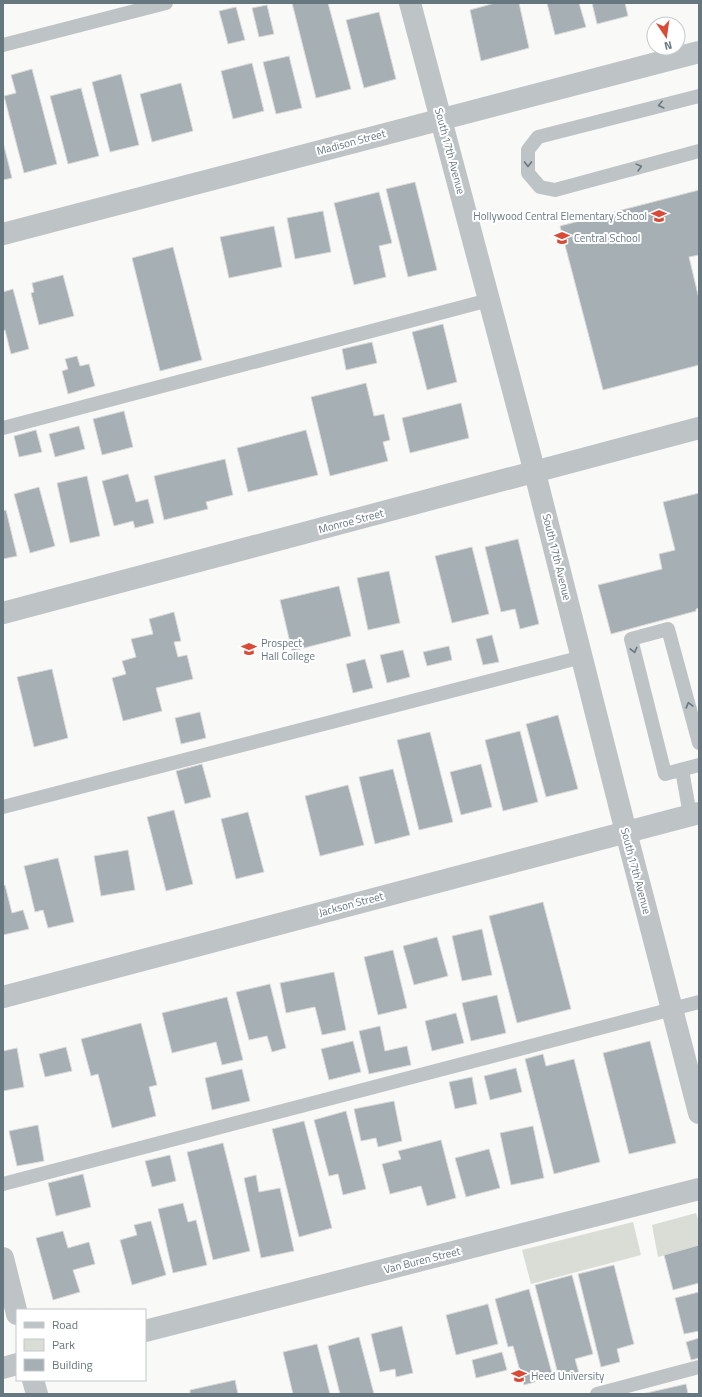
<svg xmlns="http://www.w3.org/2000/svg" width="702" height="1397" font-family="'Titillium Web',sans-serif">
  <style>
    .green { fill: #d9ddd6 }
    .building { fill: #a5afb4; stroke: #dbdad9 }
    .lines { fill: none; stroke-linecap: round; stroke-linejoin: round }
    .lane { stroke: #bec3c6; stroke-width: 14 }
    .street { stroke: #bec3c6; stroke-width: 22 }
    .oneway { stroke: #667780 }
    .labels { text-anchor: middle; stroke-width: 4; stroke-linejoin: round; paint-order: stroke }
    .street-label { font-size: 11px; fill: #667780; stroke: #fff }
    .poi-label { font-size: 11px; fill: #667780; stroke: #fff; text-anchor: start }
  </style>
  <rect width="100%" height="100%" fill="#f9f9f7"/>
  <!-- green -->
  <g class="green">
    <path d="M696,1213L699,1222V1246L658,1257L652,1225Z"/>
    <path d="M633,1222L641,1255L531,1284L522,1250Z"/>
  </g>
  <!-- building -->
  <g class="building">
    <path d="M292,3H328L351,89L316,98Z"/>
    <path d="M495,3H519L529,48L481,61L470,10Z"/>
    <path d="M547,3H579L586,27L555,35Z"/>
    <path d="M592,3H625L628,16L597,24Z"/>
    <path d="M267,5L274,34L259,37L252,8Z"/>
    <path d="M236,7L245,40L228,44L219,11Z"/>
    <path d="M379,12L396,79L364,88L346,20Z"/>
    <path d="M289,56L302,108L276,114L263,62Z"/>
    <path d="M252,63L264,111L233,119L221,71Z"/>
    <path d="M32,69L57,164L24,173L4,96L16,93L11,75Z"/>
    <path d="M121,74L139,145L110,152L92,82Z"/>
    <path d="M181,83L193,131L152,142L140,94Z"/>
    <path d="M81,88L99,156L68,164L50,96Z"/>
    <path d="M3,142L12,178L3,180Z"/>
    <path d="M415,182L437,270L408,277L386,189Z"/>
    <path d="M699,190V255L689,257L699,299V365L603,390L560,226Z"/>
    <path d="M379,192L392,243L379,246L386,277L354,285L334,203Z"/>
    <path d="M323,211L331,252L295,259L287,218Z"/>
    <path d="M274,226L282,267L229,278L220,237Z"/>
    <path d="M173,247L202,360L160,371L132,258Z"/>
    <path d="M63,275L74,316L39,325L31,293L34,292L32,283Z"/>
    <path d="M13,289L29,349L11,354L5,330L3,331V292Z"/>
    <path d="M443,324L457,382L427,390L412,332Z"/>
    <path d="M372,342L377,363L346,370L342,349Z"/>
    <path d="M77,356L80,366L89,364L95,386L68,394L62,371L68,369L65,359Z"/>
    <path d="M366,383L374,416L384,414L390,440L383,442L388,461L330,476L311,397Z"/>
    <path d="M461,403L469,438L410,453L402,418Z"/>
    <path d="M124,411L133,447L102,455L93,419Z"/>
    <path d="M79,426L85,449L55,457L49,434Z"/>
    <path d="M36,430L42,452L19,457L14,436Z"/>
    <path d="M306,430L318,475L248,492L237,448Z"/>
    <path d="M225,459L233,495L206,502L208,509L164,520L154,476Z"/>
    <path d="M128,474L136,502L148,499L154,523L135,528L133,521L114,526L102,481Z"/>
    <path d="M87,476L100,536L70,543L57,483Z"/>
    <path d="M39,487L55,546L30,553L14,494Z"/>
    <path d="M699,493V608L696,609V611L611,634L598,585L662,569L659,554L675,550L663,502Z"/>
    <path d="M6,510L17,556L3,559V511Z"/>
    <path d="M518,539L539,624L520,629L515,609L501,612L485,547Z"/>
    <path d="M472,547L489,614L452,623L435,556Z"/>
    <path d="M389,571L400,623L368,630L357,578Z"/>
    <path d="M339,586L351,636L292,651L280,600Z"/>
    <path d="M174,612L181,641L174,642L178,657L187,655L193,679L156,688L162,711L123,721L112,678L126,674L122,661L136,657L131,639L153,634L149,619Z"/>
    <path d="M492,635L499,662L483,665L476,639Z"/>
    <path d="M449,646L452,660L427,666L423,652Z"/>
    <path d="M403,650L410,677L387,683L380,655Z"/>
    <path d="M365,659L373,688L353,693L346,664Z"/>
    <path d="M52,669L68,738L34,747L17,677Z"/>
    <path d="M200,712L206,738L181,744L175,718Z"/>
    <path d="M558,715L578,789L546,797L526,724Z"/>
    <path d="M520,731L538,802L503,811L485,740Z"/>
    <path d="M430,732L453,822L419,830L397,740Z"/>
    <path d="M202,764L211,797L185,804L176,771Z"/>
    <path d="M481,764L492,807L461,815L450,772Z"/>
    <path d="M393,769L410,835L375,844L359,777Z"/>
    <path d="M348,785L364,845L320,856L305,796Z"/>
    <path d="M174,810L193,884L166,891L147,817Z"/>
    <path d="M248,812L264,872L236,879L221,819Z"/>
    <path d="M128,850L135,890L101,896L94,856Z"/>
    <path d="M58,858L74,922L48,928L43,910L35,912L24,866Z"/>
    <path d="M5,885L12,913L23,910L29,929L3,935V886Z"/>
    <path d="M543,902L571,1009L517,1023L489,916Z"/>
    <path d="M482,929L492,975L462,981L452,936Z"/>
    <path d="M437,937L448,976L414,985L403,946Z"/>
    <path d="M393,950L407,1008L378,1015L364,957Z"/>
    <path d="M334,972L346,1030L322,1035L315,1007L286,1013L280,983Z"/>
    <path d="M270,984L286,1048L272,1052L267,1036L249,1040L236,992Z"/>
    <path d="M497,995L506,1033L471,1041L462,1003Z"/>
    <path d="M227,997L243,1060L222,1065L216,1042L172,1053L162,1013Z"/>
    <path d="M456,1013L464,1043L432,1051L425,1021Z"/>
    <path d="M141,1023L157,1085L149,1087L156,1116L112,1128L98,1074L91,1076L81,1039Z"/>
    <path d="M380,1026L385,1051L407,1046L411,1065L369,1074L359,1031Z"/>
    <path d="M353,1041L361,1072L329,1080L321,1049Z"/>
    <path d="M650,1041L676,1143L629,1154L603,1053Z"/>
    <path d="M66,1047L72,1071L45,1077L39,1054Z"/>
    <path d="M17,1048L24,1087L3,1091V1051Z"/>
    <path d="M543,1054L546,1066L574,1059L600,1162L554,1174L525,1059Z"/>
    <path d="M516,1068L522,1092L490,1100L484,1076Z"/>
    <path d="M242,1069L250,1101L212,1110L205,1078Z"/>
    <path d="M472,1077L477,1104L455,1109L449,1082Z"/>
    <path d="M394,1101L402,1141L378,1147L376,1138L361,1141L354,1109Z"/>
    <path d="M346,1111L366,1189L343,1195L338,1174L329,1176L314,1120Z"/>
    <path d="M304,1121L332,1228L299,1237L272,1129Z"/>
    <path d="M38,1125L44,1161L17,1166L9,1131Z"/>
    <path d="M533,1126L544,1178L511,1185L500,1133Z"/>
    <path d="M441,1140L456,1198L427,1206L421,1186L390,1194L382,1164L401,1159L398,1151Z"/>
    <path d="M223,1143L250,1251L213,1260L187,1152Z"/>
    <path d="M489,1149L500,1188L466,1197L455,1158Z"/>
    <path d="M170,1155L176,1181L152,1187L145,1161Z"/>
    <path d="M83,1174L91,1207L56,1216L48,1183Z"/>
    <path d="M256,1175L259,1192L280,1188L294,1251L261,1258L244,1178Z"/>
    <path d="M183,1203L188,1222L196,1220L207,1265L173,1273L158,1209Z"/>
    <path d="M151,1221L166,1275L132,1285L120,1240L137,1235L134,1225Z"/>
    <path d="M63,1231L68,1248L89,1242L95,1264L73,1270L80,1292L53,1300L36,1238Z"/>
    <path d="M699,1245V1283L673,1290L664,1255Z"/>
    <path d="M614,1265L634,1344L617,1349L620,1362L601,1367L578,1274Z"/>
    <path d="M572,1275L593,1354L575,1359L579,1373L559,1378L535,1285Z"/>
    <path d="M529,1289L553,1377L524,1385L513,1346L508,1347L495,1299Z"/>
    <path d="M699,1292V1331L684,1334L675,1298Z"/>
    <path d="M488,1304L498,1344L456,1355L446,1315Z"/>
    <path d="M402,1326L413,1373L396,1377L395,1369L380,1372L371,1334Z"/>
    <path d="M359,1337L374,1394H340L328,1346Z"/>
    <path d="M699,1338V1358L691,1360L686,1342Z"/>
    <path d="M317,1344L330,1394H293L283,1352Z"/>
    <path d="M502,1352L507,1370L476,1378L472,1360Z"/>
    <path d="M235,1380L238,1394H190V1390Z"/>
    <path d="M686,1384L688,1394H642Z"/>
  </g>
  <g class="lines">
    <!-- lane -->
    <g class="lane">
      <path d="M3,45L166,3"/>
      <path d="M699,96L538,137L528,150V173L540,187L555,190L699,151"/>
      <path d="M3,428L489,300"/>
      <path d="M699,743L668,629L631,639L665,774L699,765"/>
      <path d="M682,770L690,815"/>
      <path d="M3,807L582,657"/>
      <path d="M3,1184L699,1002"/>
      <path d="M597,1394L699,1367"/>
    </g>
    <!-- street -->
    <g class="street">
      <path d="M410,3L535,473L626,832L699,1113"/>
      <path d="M3,234L699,52"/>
      <path d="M3,613L699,428"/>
      <path d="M3,997L699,813"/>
      <path d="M3,1258L17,1314"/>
      <path d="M145,1331L699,1189"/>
      <path d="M3,1368L17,1364"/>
      <path d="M33,1380L37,1394"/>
    </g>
  </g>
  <!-- one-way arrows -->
  <defs><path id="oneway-chevron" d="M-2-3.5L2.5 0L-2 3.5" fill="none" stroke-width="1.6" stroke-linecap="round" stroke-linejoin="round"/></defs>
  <g class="oneway">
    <use href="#oneway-chevron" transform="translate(661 105) rotate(166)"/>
    <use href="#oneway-chevron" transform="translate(528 164) rotate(90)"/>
    <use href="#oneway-chevron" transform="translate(639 167) rotate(-15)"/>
    <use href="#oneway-chevron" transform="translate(634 650) rotate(76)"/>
    <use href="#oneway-chevron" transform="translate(689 705) rotate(-105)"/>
  </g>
  <!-- icons -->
  <defs>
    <g id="school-bare" transform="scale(1.2)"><path d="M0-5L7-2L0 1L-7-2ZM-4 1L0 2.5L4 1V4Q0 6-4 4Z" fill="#d94b36" stroke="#fff" stroke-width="2.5" paint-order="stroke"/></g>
  </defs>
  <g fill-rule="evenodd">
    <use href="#school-bare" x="659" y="216"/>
    <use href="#school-bare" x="562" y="238"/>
    <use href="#school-bare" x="249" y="649"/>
    <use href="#school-bare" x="519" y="1376"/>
  </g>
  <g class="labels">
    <!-- street labels -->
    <g class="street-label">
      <text transform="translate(351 142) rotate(-15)" y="4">Madison Street</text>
      <text transform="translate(450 151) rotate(75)" y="4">South 17th Avenue</text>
      <text transform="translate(351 521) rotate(-15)" y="4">Monroe Street</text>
      <text transform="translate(557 557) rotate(76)" y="4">South 17th Avenue</text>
      <text transform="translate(636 871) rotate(75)" y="4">South 17th Avenue</text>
      <text transform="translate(351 904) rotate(-15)" y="4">Jackson Street</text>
      <text transform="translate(422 1260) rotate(-14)" y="4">Van Buren Street</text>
    </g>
    <!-- poi labels -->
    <g class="poi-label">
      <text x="647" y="220" text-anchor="end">Hollywood Central Elementary School</text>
      <text x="574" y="242">Central School</text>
      <text x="261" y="647">Prospect<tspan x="261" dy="13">Hall College</tspan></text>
      <text x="531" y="1380">Heed University</text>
    </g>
  </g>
  <!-- border -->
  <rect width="702" height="1397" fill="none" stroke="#667780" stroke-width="8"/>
  <!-- legend -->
  <rect x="16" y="1309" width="130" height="72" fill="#ffffff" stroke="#c2c9cc"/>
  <rect x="24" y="1322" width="20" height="6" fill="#bec3c6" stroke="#c2c9cc"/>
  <text x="52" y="1329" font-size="12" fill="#667780">Road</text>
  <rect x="24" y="1339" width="20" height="12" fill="#d9ddd6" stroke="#c2c9cc"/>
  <text x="52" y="1349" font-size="12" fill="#667780">Park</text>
  <rect x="24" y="1359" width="20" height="12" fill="#a5afb4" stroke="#c2c9cc"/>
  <text x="52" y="1369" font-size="12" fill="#667780">Building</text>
  <!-- north arrow -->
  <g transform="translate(666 36) rotate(167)"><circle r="19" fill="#ffffff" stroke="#c2c9cc"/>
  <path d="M0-3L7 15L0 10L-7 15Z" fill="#d94b36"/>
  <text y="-6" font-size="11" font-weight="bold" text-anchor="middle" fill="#667780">N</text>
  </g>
</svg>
